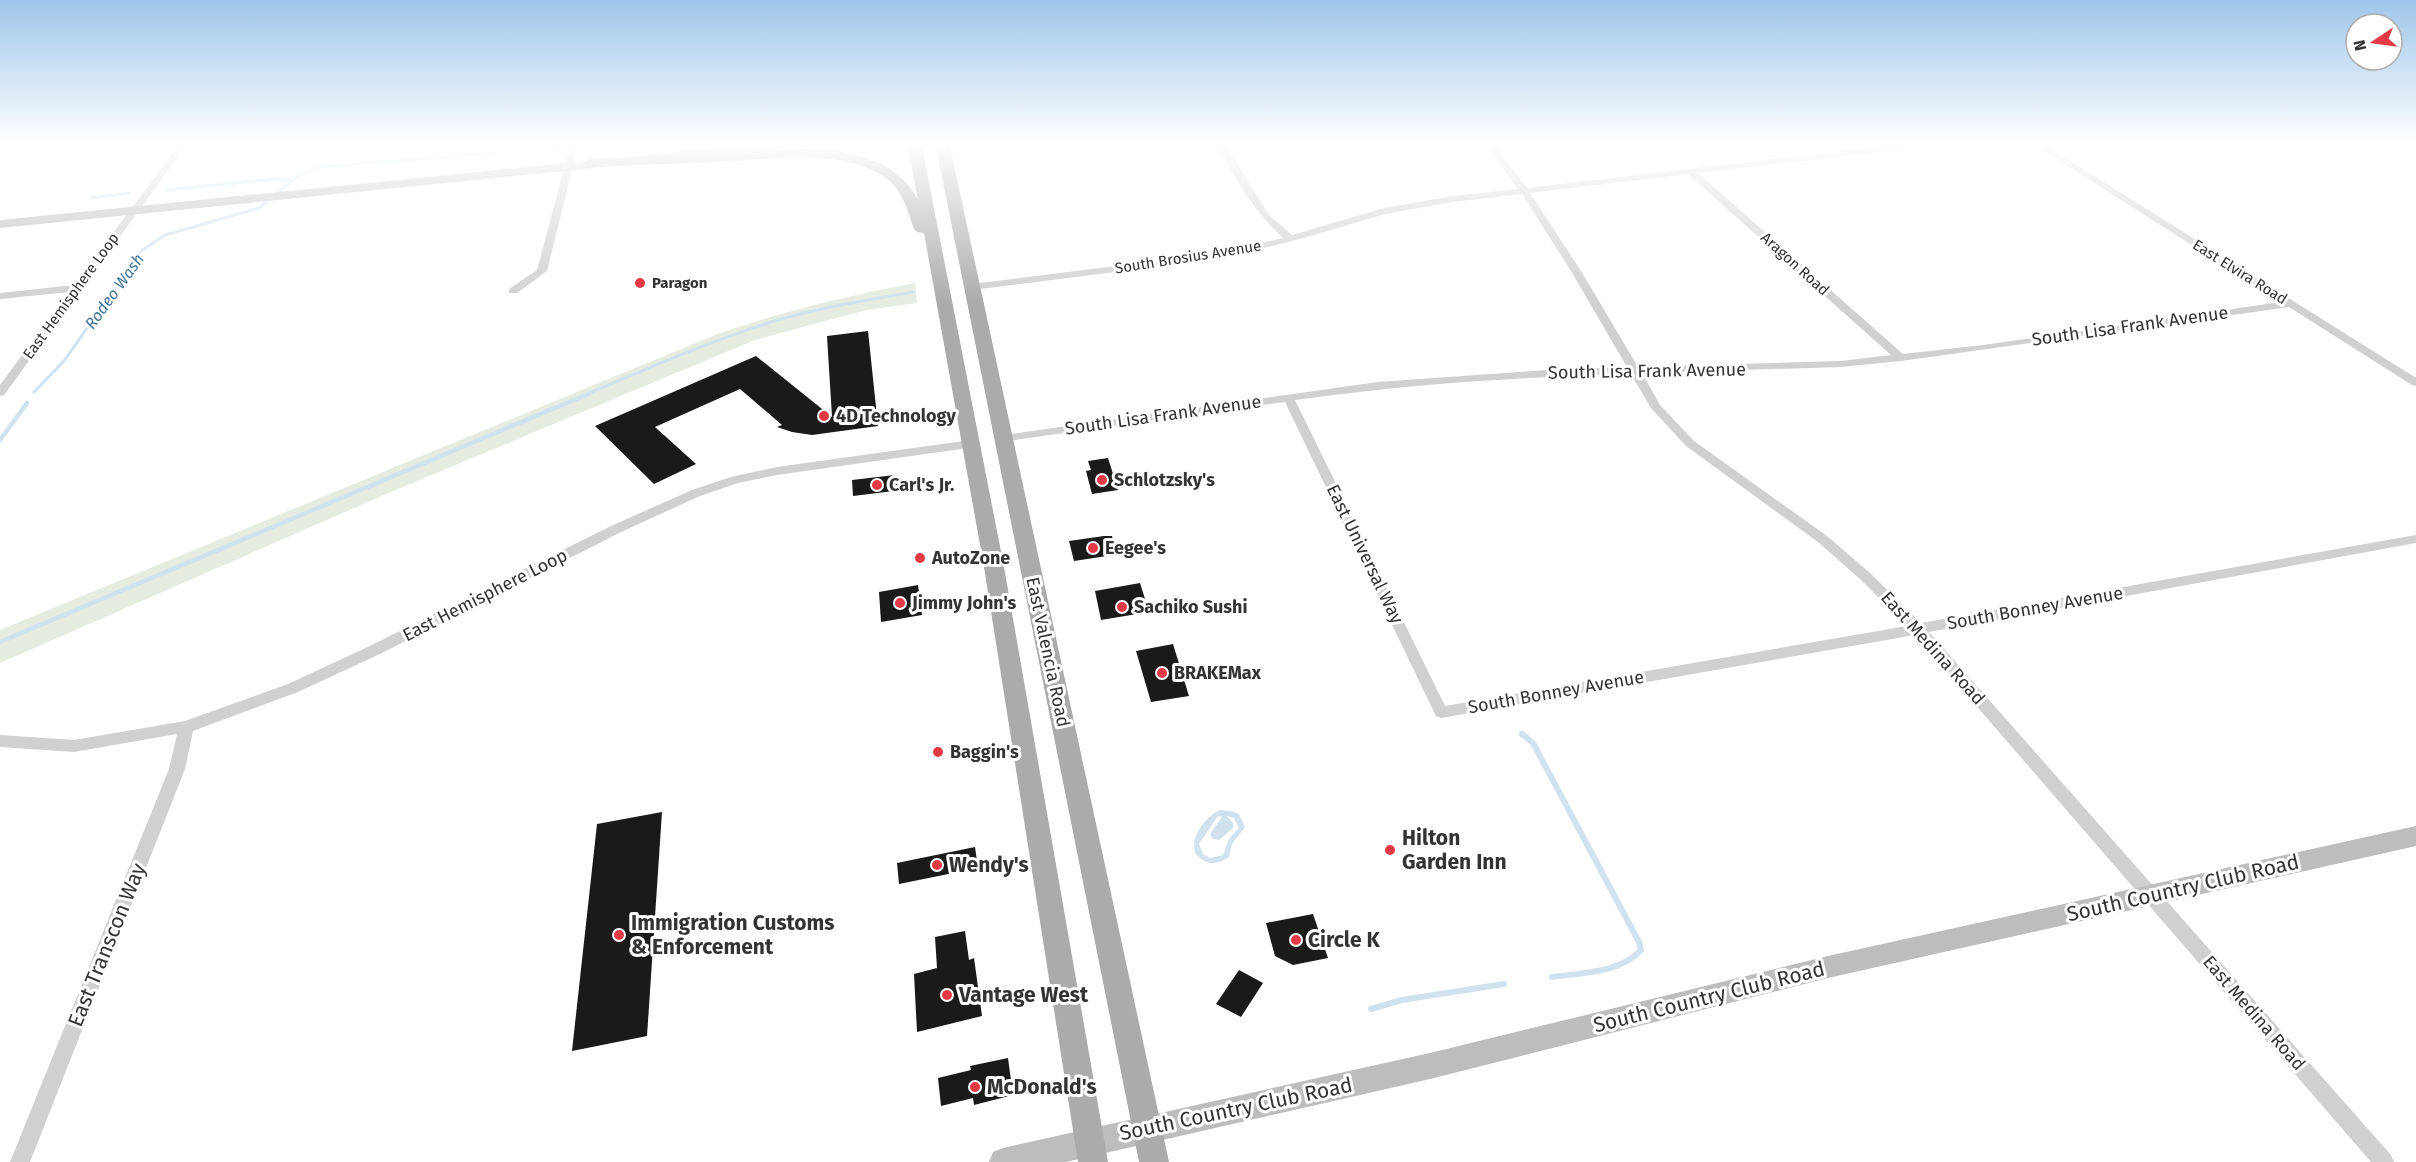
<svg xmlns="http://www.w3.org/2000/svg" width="2416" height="1162" font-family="'Fira Sans',sans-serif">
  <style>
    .green { fill: #e6ecdf }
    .water { fill: #cfe2ee; fill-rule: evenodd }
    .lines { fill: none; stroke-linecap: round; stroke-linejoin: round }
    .stream-far2 { stroke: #cfe2ee; stroke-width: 3 }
    .stream-far1 { stroke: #cfe2ee; stroke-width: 4.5 }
    .stream { stroke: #cfe2ee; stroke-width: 6 }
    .building { fill: #1a1a1a }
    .street { fill: #d0d0d0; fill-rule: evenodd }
    .secondary { fill: #bdbdbd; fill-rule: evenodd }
    .primary { fill: #ababab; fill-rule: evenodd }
    .poi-dot { fill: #e63946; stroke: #fff; stroke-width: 2 }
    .labels { text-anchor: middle; stroke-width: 6; stroke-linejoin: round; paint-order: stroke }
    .far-street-label { font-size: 15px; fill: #333; stroke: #fff }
    .far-poi-label { font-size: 15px; font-weight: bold; fill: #333; stroke: #fff; text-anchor: start }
    .far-water-label { font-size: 16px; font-style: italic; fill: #3f7597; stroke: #fff }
    .street-label { font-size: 18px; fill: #333; stroke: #fff }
    .poi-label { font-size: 18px; font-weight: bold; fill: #333; stroke: #fff; text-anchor: start }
    .near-poi-label { font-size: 21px; font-weight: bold; fill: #333; stroke: #fff; text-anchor: start }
    .near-street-label { font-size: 21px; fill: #333; stroke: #fff }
  </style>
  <rect width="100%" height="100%" fill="#fff"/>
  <!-- green -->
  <path class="green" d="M915,283L917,303L866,310L755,340L386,494L0,663V630L715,335C780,312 847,296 915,283Z"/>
  <!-- water -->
  <path class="water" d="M1220,810L1231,811L1239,814L1245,827L1232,844L1229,857C1217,865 1206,866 1196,854C1188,839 1206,816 1220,810ZM1218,816L1222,817L1210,834L1213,839L1219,840L1233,828V823L1227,816L1234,818L1239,828L1229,839L1223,855L1210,858L1203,854L1199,844Z"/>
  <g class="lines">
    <!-- stream-far2 -->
    <g class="stream-far2">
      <path d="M590,145L624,142"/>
      <path d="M166,190L277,179L292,180"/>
      <path d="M91,198L130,193"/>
      <path d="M34,392L64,361L141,251L165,235L259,208L298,176L318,167L559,148"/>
      <path d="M585,395C646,369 708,342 771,322C818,308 866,300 914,292"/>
    </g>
    <!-- stream-far1 -->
    <g class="stream-far1">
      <path d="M0,440L27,403"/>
      <path d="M0,642L588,394"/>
    </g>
    <!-- stream -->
    <g class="stream">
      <path d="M1522,734L1533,743L1639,942L1641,950C1621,973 1580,973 1552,977"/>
      <path d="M1371,1009L1402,1000L1504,984"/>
    </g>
  </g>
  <!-- building -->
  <g class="building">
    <path d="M868,331L878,426L812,435L792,432L777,427L782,425L740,389L655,427L696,464L654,484L595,426L756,356L832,417L827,336Z"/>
    <path d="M1108,458L1118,490L1092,494L1086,471L1091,470L1088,461Z"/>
    <path d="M895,475L897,480H901L902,490L853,496L852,480Z"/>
    <path d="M1104,536H1112L1116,552L1106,553L1107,556L1074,561L1069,541Z"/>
    <path d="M1140,583L1149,612L1101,620L1095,591Z"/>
    <path d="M918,585L922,615L881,622L879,592Z"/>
    <path d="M1173,644L1189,696L1151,702L1136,651Z"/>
    <path d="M662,812L647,1036L572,1051L597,824Z"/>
    <path d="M975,847L978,868L899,884L897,863Z"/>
    <path d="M1313,914L1328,958L1293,965L1275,956L1266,923Z"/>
    <path d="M965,931L969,960L974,958L982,1016L917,1032L914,974L937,968L935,937Z"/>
    <path d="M1239,970L1263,983L1241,1017L1216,1004Z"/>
    <path d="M1008,1058L1013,1095L974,1105L973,1098L941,1106L938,1078L971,1070L970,1066Z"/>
  </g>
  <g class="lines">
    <!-- street -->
    <g class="street">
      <path d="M181,142H189L4,395L0,396V385L69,292L0,299V293L74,285Z"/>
      <path d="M571,142H579L547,271L517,293H509V289L537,270Z"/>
      <path d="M1216,142H1224L1268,214L1292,235L1384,208L1453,196L1518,189L1484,142H1492L1527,188L1917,142H1941L1937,145L1698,173L1903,354L1983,345L2281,302L2030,142H2040L2416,378V386L2412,385L2289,307L1901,361L1841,367L1642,373L1660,405L1694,441L1827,536L1870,573L1921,623L2416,535V543L1929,632L2391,1155L2394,1162H2371L1915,635L1441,718L1436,716L1434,712L1285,402L1000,442L998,439L1000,436L1004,435L1378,382L1548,370L1627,367L1571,271L1522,194L1453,202L1385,214L1293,241L1218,259L972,290L967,287L972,284L1218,253L1283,238C1253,210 1234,178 1216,142ZM1688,174L1891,355L1841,361L1638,367L1581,271L1530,193ZM1631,374L1651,408L1686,446L1818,542L1860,579L1907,626L1445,706L1295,400C1407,384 1519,377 1631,374Z"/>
      <path d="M971,440L977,444L975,447L777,475L738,483L700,496L621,532L382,653L298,692L193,731L185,769L30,1162H10L169,769L177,734L74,752L0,747V735L74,740L185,721L288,684L372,645L611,526L692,490L731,477L777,467Z"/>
    </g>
    <!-- secondary -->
    <g class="secondary">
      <path d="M777,142H818L812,146L0,228V220Z"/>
      <path d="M2416,826V846L1828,978L1430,1079L1066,1162H989L993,1152L1003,1148L1430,1053L1828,956Z"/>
    </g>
    <!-- primary -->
    <g class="primary">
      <path d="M907,142H921L1004,567L1108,1162H1078L984,567L924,233L917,232L914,229C908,211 902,189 886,178C840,146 766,160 714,162C673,164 631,165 590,167L583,163L590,159C632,157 673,156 715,154C778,151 883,132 918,200Z"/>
      <path d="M935,142H949L1169,1162H1139Z"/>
    </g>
  </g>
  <!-- sky -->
  <linearGradient id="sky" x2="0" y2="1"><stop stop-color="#9ec6ea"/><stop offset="0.47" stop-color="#fff"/><stop offset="1" stop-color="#fff" stop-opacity="0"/></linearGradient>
  <rect width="2416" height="304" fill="url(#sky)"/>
  <!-- markers -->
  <g class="poi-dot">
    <circle cx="640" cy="283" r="6"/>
    <circle cx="824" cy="416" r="6"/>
    <circle cx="1102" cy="480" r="6"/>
    <circle cx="877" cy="485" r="6"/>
    <circle cx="1093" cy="548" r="6"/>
    <circle cx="920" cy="558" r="6"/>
    <circle cx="900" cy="603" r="6"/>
    <circle cx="1122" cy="607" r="6"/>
    <circle cx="1162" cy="673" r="6"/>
    <circle cx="938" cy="752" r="6"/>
    <circle cx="1390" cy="850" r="6"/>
    <circle cx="937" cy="865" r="6"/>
    <circle cx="619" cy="935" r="6"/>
    <circle cx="1296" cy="940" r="6"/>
    <circle cx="947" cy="995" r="6"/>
    <circle cx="975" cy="1087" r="6"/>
  </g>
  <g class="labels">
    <!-- far-street labels -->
    <g class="far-street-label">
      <text transform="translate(1188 257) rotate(-9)" y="5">South Brosius Avenue</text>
      <text transform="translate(1795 264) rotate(42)" y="5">Aragon Road</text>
      <text transform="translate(2240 272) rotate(32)" y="5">East Elvira Road</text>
      <text transform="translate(71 296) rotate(-54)" y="5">East Hemisphere Loop</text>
    </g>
    <!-- far-poi labels -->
    <g class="far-poi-label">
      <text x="652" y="288">Paragon</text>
    </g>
    <!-- far-water labels -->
    <g class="far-water-label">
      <text transform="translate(114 291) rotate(-54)" y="6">Rodeo Wash</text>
    </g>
    <!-- street labels -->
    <g class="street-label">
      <text transform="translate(2130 326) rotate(-8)" y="6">South Lisa Frank Avenue</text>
      <text transform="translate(1647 371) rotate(-1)" y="6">South Lisa Frank Avenue</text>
      <text transform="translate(1163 415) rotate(-8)" y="6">South Lisa Frank Avenue</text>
      <text transform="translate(1365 554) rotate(64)" y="6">East Universal Way</text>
      <text transform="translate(485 595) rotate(-27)" y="6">East Hemisphere Loop</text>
      <text transform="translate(2035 608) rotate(-10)" y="6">South Bonney Avenue</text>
      <text transform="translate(1933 648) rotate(48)" y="6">East Medina Road</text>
      <text transform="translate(1048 652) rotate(78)" y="6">East Valencia Road</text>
      <text transform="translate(1556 692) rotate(-10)" y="6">South Bonney Avenue</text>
      <text transform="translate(2254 1013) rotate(49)" y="6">East Medina Road</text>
    </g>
    <!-- poi labels -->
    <g class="poi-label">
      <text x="836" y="422">4D Technology</text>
      <text x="1114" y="486">Schlotzsky's</text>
      <text x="889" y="491">Carl's Jr.</text>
      <text x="1105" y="554">Eegee's</text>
      <text x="932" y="564">AutoZone</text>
      <text x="912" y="609">Jimmy John's</text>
      <text x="1134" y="613">Sachiko Sushi</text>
      <text x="1174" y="679">BRAKEMax</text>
      <text x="950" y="758">Baggin's</text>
    </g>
    <!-- near-poi labels -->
    <g class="near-poi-label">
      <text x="1402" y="845">Hilton<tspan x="1402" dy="24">Garden Inn</tspan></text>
      <text x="949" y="872">Wendy's</text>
      <text x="631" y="930">Immigration Customs<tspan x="631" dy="24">&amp; Enforcement</tspan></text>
      <text x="1308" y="947">Circle K</text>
      <text x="959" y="1002">Vantage West</text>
      <text x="987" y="1094">McDonald's</text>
    </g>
    <!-- near-street labels -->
    <g class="near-street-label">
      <text transform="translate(2183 888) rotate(-13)" y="7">South Country Club Road</text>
      <text transform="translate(107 945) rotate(-68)" y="7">East Transcon Way</text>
      <text transform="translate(1709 997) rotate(-14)" y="7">South Country Club Road</text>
      <text transform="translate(1236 1109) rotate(-12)" y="7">South Country Club Road</text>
    </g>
  </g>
  <!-- north arrow -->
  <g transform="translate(2374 42) rotate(257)"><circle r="28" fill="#ffffff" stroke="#adadad" stroke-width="1.5"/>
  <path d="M0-4.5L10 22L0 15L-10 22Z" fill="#e63946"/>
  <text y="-9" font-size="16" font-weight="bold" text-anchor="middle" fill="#333333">N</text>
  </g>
</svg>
